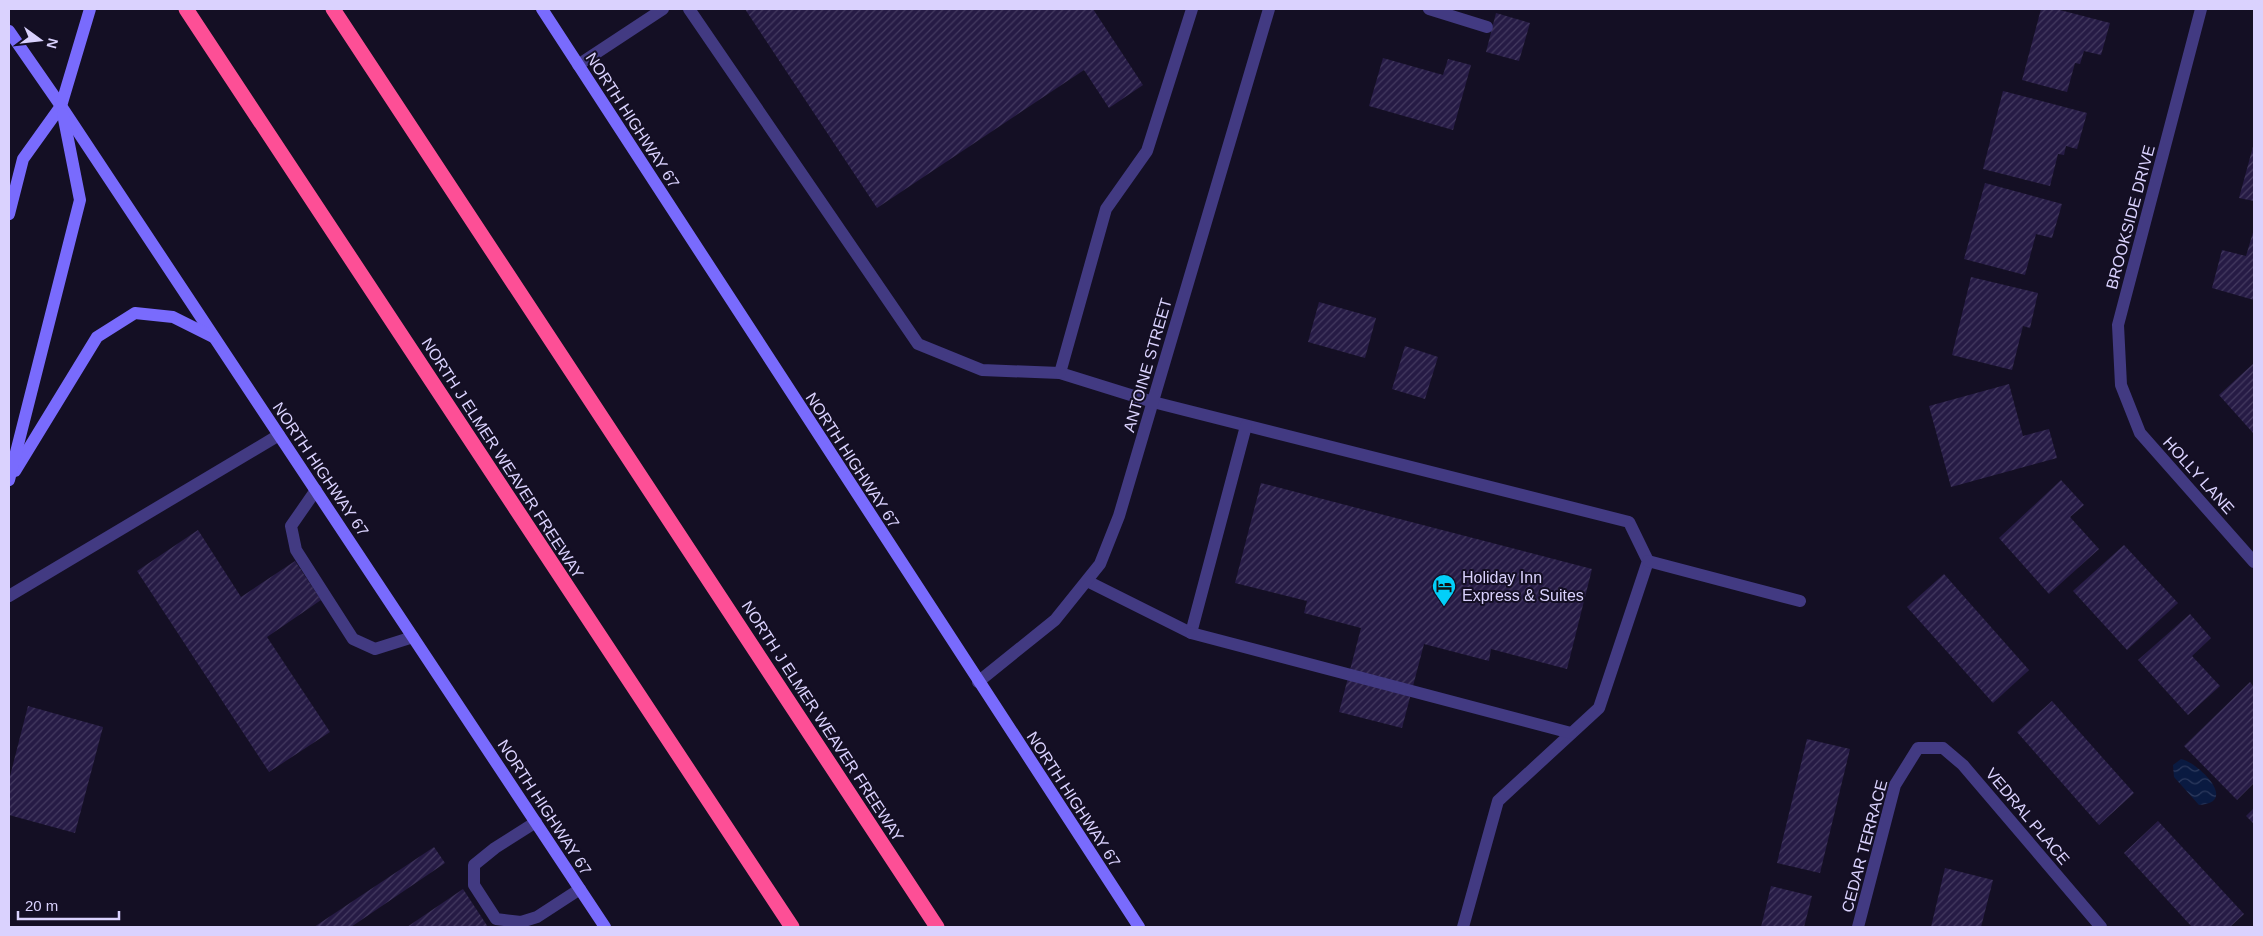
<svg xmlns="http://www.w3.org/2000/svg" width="2263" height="936" font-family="Arial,sans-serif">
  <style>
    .water { fill: url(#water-waves) }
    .building { fill: url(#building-hatch) }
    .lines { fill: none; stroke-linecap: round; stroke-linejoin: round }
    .service { stroke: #423a82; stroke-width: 12 }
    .minor { stroke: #423a82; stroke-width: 12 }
    .secondary { stroke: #796bfd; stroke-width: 12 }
    .motorway { stroke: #fd4f96; stroke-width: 15 }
    .labels { text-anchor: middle; stroke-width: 4; stroke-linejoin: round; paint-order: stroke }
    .street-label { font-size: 16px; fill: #dad2fe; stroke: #140f24 }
    .poi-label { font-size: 16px; fill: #dad2fe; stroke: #140f24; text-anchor: start }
  </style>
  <defs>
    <pattern id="water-waves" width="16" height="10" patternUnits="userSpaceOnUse" patternTransform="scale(1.25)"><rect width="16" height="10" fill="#0a1a41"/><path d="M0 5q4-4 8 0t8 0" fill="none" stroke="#2d3a5e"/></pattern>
    <pattern id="building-hatch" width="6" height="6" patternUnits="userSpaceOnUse" patternTransform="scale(1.25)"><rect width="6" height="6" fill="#261b45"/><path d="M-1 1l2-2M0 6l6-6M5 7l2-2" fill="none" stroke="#453b61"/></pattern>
  </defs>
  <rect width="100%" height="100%" fill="#140f24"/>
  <!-- water -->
  <path class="water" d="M2181,759C2199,763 2239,803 2199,805L2174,777L2173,765Z"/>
  <!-- building -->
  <g class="building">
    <path d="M745,9H1093L1143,85L1109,108L1084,70L877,208Z"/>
    <path d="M2041,9H2056L2110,23L2101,55L2084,51L2080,64L2075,63L2067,92L2022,80Z"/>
    <path d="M1496,13L1530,23L1519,61L1486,52Z"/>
    <path d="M1383,58L1443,75L1448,59L1471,65L1453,130L1369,106Z"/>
    <path d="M2003,91L2087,113L2077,149L2066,146L2064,155L2058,154L2050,186L1983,169Z"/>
    <path d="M2254,143V201L2239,198Z"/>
    <path d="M1985,183L2062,204L2052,238L2036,234L2025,275L1964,259Z"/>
    <path d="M2254,229V300L2212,288L2222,250L2246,256Z"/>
    <path d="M1971,277L2038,293L2030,328L2023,326L2012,370L1952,355Z"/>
    <path d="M1319,302L1376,318L1365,358L1308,342Z"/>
    <path d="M1405,346L1438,357L1425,399L1392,389Z"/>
    <path d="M2254,363V434L2219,395Z"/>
    <path d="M2009,384L2023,436L2049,429L2057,458L1951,487L1929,406Z"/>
    <path d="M2061,480L2084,505L2070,517L2099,549L2049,594L1999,538Z"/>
    <path d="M1261,483L1592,569L1567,669L1491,649L1489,661L1424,644L1402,728L1339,712L1361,628L1304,613L1307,601L1235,583Z"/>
    <path d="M198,530L241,597L295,561L321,600L267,637L330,732L269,772L137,571Z"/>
    <path d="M2124,545L2178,603L2127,650L2073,591Z"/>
    <path d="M1944,574L2029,670L1993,703L1907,607Z"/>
    <path d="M2190,614L2211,638L2192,656L2220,686L2188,715L2138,660Z"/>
    <path d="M2250,682L2254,687V783L2237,800L2184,746Z"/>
    <path d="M2052,701L2134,793L2099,825L2017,732Z"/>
    <path d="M28,706L103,727L75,833L9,815V780Z"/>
    <path d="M1807,739L1850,749L1820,873L1777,863Z"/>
    <path d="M2254,808V824L2246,816Z"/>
    <path d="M2158,821L2244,914L2230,927H2192L2124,853Z"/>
    <path d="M434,847L445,863L351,927H314Z"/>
    <path d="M1945,868L1993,880L1981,927H1931Z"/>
    <path d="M1771,886L1812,896L1804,927H1761Z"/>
    <path d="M463,889L488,927H407Z"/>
  </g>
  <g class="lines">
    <!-- service -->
    <g class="service">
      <path d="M689,9L918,344L982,370L1060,373L1153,402L1629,522L1648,561L1599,708L1498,801L1463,927"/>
      <path d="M1429,9L1487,27"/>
      <path d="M578,65L663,9"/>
      <path d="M1060,373L1106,209L1147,151L1192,9"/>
      <path d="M316,490L291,526L296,550L353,639L375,649L413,637"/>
      <path d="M1648,561L1800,601"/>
      <path d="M1087,581L1191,633L1246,426"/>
      <path d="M9,596L279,435"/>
      <path d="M1191,633L1571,733"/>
      <path d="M536,822L495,848L474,865V885L496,919L521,922L537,917L580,889"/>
      <path d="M1858,927L1895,785L1918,748H1943L1963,765L2101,927"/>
    </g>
    <!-- minor -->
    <g class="minor">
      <path d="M2201,9L2118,325L2121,385L2140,433L2254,562"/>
      <path d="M978,682L1055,620L1100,564L1119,516L1269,9"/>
    </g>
    <!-- secondary -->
    <g class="secondary">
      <path d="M542,9L1139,927"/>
      <path d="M9,31L61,106L605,927"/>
      <path d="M9,214L23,159L61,106L90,9"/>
      <path d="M15,471L97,337L135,313L173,317L213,337"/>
      <path d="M9,480L80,200L63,114"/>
    </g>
    <!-- motorway -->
    <g class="motorway">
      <path d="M186,9L792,927"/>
      <path d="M333,9L937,927"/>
    </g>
  </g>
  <!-- icons -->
  <defs>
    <g id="hotel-pin" transform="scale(1.25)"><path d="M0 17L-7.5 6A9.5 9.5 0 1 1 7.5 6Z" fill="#03cff9" stroke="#140f24"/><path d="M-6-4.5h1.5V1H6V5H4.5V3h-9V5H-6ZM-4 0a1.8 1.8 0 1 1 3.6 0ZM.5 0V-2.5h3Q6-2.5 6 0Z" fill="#111"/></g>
  </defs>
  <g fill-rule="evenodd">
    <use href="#hotel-pin" x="1444" y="586"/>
  </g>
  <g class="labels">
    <!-- street labels -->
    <g class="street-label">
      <text transform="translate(633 120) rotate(57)" y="6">NORTH HIGHWAY 67</text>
      <text transform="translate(2130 217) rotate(-75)" y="6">BROOKSIDE DRIVE</text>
      <text transform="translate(1147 365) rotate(-74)" y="6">ANTOINE STREET</text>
      <text transform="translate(503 458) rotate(57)" y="6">NORTH J ELMER WEAVER FREEWAY</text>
      <text transform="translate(853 460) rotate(57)" y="6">NORTH HIGHWAY 67</text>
      <text transform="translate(321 469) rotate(56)" y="6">NORTH HIGHWAY 67</text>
      <text transform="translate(2199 475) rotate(48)" y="6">HOLLY LANE</text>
      <text transform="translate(823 721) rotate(57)" y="6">NORTH J ELMER WEAVER FREEWAY</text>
      <text transform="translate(1074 799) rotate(57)" y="6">NORTH HIGHWAY 67</text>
      <text transform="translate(545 807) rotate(57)" y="6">NORTH HIGHWAY 67</text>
      <text transform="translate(2028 816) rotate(50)" y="6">VEDRAL PLACE</text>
      <text transform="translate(1864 846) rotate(-75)" y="6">CEDAR TERRACE</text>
    </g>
    <!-- poi labels -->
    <g class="poi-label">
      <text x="1462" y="583">Holiday Inn<tspan x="1462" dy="18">Express &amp; Suites</tspan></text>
    </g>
  </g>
  <!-- border -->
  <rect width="2263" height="936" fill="none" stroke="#dad2fe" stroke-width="20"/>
  <!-- north arrow -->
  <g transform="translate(40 40) rotate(105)" stroke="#140f24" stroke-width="4" paint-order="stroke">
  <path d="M0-4L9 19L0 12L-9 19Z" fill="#dad2fe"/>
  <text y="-8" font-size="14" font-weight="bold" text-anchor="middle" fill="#dad2fe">N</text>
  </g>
  <!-- scale -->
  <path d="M18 911v8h101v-8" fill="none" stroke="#dad2fe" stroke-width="2.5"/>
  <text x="25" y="911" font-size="15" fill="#dad2fe" stroke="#140f24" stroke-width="4" paint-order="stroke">20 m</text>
</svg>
